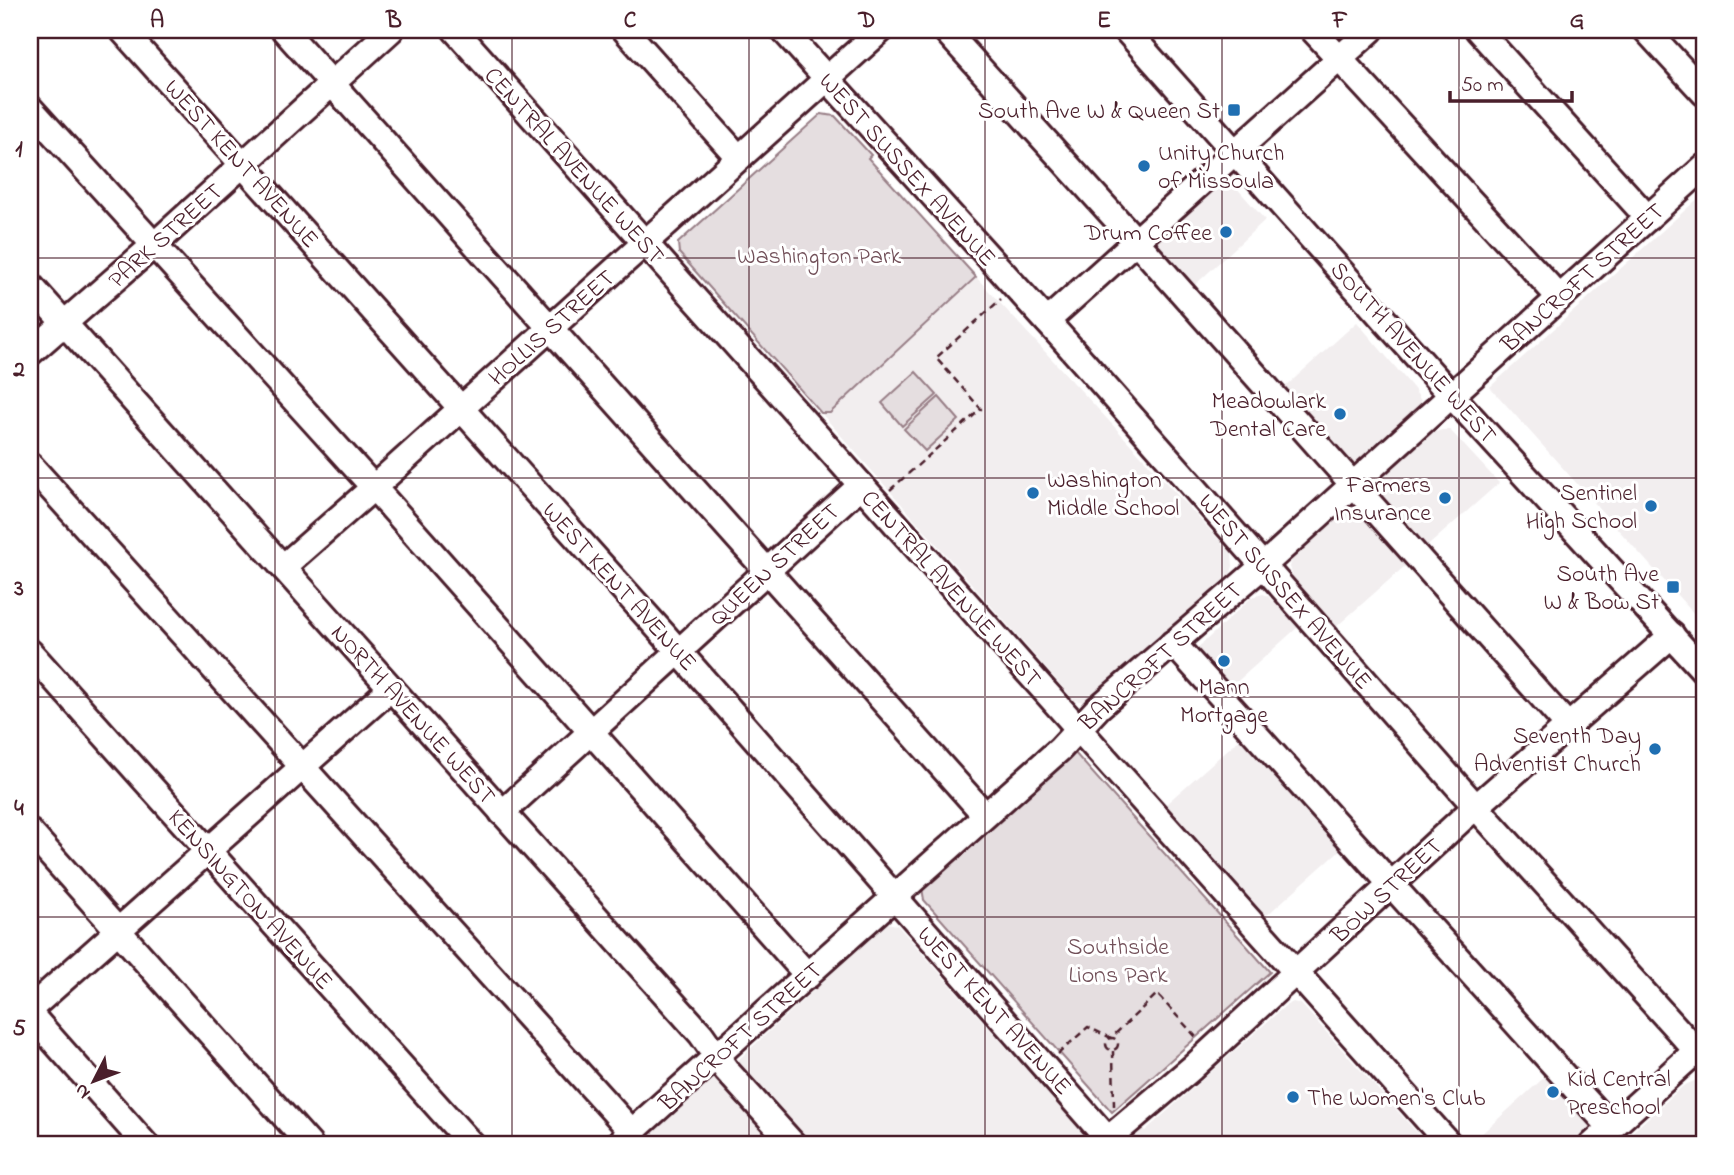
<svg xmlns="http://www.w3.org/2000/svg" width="1734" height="1175" font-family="'Indie Flower',sans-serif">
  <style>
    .built { fill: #f2eeef }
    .green { fill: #e5dee0; stroke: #987e86; stroke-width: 2 }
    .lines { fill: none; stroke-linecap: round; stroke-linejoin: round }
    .minor-casing { stroke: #4a1f2b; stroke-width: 30 }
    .path { stroke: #4a1f2b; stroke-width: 2.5; stroke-dasharray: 7 5; stroke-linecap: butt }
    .minor { stroke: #fff; stroke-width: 24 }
    .grid { fill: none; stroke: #4a1f2b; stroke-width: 2; stroke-opacity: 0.55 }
    .poi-dot { fill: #1f6fb2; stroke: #fff; stroke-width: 2.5 }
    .labels { text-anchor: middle; stroke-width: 6; stroke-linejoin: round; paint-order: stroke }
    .poi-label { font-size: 24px; fill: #4a1f2b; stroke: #fff; text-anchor: end }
    .street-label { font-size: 24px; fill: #4a1f2b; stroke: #fff }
    .park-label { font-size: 24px; fill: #714f58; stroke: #fff }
    .neatline { fill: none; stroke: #4a1f2b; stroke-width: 2.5 }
    .grid-label { font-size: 23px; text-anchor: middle; font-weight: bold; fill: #4a1f2b }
  </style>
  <rect width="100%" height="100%" fill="#fff"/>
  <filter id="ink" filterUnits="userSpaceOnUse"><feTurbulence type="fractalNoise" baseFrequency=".0143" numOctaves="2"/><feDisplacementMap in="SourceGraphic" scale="14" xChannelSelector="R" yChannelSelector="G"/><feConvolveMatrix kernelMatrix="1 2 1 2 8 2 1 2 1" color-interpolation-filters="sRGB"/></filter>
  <g filter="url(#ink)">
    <!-- built -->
    <g class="built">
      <path d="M1226,184L1235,186L1265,220L1184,295L1146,252L1215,189Z"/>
      <path d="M1704,193V625L1490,387Z"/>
      <path d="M976,277L1232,554L1233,566L1231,573L1084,702L1074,700L821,413H830Z"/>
      <path d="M1357,322L1414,389L1421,401L1418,408L1343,473L1275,396Z"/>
      <path d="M1442,430H1450L1499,483L1336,627L1293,578L1290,567L1292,559L1432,433Z"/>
      <path d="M1263,594L1268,596L1298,627L1221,696L1187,658L1252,597Z"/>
      <path d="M1251,729L1350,841L1266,916L1166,804Z"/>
      <path d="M887,923L897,925L1085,1136L1086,1141L1081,1145H814L738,1060Z"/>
      <path d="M1293,1002L1301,1004L1428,1145H1129L1128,1133L1139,1125L1145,1131L1285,1006Z"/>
      <path d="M1556,1067L1602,1118L1572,1145H1469Z"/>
      <path d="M715,1078L777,1145H639Z"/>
      <path d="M1694,1081L1704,1084V1145H1618L1683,1086Z"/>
    </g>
    <!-- green -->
    <g class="green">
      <path d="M821,114L835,116L871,155L868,158L976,277L830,413H821L679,253L678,243Z"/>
      <path d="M916,372L937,395L902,426L882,403Z"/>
      <path d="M939,397L959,420L925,451L904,429Z"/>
      <path d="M1075,753L1270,972L1112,1112L924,900L922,888Z"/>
    </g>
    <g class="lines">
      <!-- minor casing -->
      <g class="minor-casing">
        <g id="minor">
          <path d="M122,30L665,636L1113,1145"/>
          <path d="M284,30L985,815"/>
          <path d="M455,30L1450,1145"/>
          <path d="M625,30L739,158"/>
          <path d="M783,30L1063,339L1476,807L1704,1059"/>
          <path d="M945,30L1136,241L1568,726"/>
          <path d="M1126,30L1451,395L1704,671"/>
          <path d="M1313,30L1559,297"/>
          <path d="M1478,30L1648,218"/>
          <path d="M1646,30L1704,93"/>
          <path d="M30,108L385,500L808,976"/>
          <path d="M30,285L701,1034L727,1071L794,1145"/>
          <path d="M1047,321L1371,30"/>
          <path d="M30,353L153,246L391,30"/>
          <path d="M30,465L632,1132"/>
          <path d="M283,567L373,488L881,30"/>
          <path d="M1173,643L1611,1128"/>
          <path d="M30,652L472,1145"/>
          <path d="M502,813L861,485"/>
          <path d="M30,832L310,1145"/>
          <path d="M30,1009L391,688"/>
          <path d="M30,1014L146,1145"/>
          <path d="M617,1145L1060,749L1098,708L1264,565L1704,167"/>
          <path d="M1101,1145L1192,1068L1462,819L1672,635"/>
          <path d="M1592,1145L1704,1044"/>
        </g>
      </g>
      <!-- path -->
      <g class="path">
        <path d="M890,490L981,409L936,358L1001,299"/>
        <circle cx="1112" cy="1044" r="6"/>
        <path d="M1113,1051L1114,1107"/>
        <path d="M1058,1054L1088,1027L1111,1038L1157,994L1197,1038"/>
      </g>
      <!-- minor -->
      <use href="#minor" class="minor"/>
    </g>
  </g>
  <!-- grid -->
  <path class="grid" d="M275,30V1145M512,30V1145M749,30V1145M985,30V1145M1222,30V1145M1459,30V1145M30,258H1704M30,478H1704M30,697H1704M30,917H1704"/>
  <!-- markers -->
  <g class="poi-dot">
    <rect x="1227" y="103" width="14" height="14" rx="3.5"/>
    <circle cx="1144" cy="166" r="7"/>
    <circle cx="1226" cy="232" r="7"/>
    <circle cx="1340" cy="414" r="7"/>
    <circle cx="1033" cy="493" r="7"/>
    <circle cx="1445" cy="498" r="7"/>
    <circle cx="1651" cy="506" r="7"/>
    <rect x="1666" y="580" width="14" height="14" rx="3.5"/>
    <circle cx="1224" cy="661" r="7"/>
    <circle cx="1655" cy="749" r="7"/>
    <circle cx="1553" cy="1092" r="7"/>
    <circle cx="1293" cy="1097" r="7"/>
  </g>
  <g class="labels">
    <!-- poi labels -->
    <g class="poi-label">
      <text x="1220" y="118">South Ave W &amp; Queen St</text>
      <text x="1158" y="160" text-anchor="start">Unity Church<tspan x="1158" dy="28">of Missoula</tspan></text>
      <text x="1212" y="240">Drum Coffee</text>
      <text x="1326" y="408">Meadowlark<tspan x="1326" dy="28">Dental Care</tspan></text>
      <text x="1047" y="487" text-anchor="start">Washington<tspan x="1047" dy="28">Middle School</tspan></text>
      <text x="1431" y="492">Farmers<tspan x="1431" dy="28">Insurance</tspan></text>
      <text x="1637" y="500">Sentinel<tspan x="1637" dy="28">High School</tspan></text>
      <text x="1659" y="581">South Ave<tspan x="1659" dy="28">W &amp; Bow St</tspan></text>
      <text x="1224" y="694" text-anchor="middle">Mann<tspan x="1224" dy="28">Mortgage</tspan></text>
      <text x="1641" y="743">Seventh Day<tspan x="1641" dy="28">Adventist Church</tspan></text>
      <text x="1567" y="1086" text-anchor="start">Kid Central<tspan x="1567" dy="28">Preschool</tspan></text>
      <text x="1307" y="1105" text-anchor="start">The Women's Club</text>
    </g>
    <!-- street labels -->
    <g class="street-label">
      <text transform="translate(242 163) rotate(48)" y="8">WEST KENT AVENUE</text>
      <text transform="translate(575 165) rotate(48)" y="8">CENTRAL AVENUE WEST</text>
      <text transform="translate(908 169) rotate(48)" y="8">WEST SUSSEX AVENUE</text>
      <text transform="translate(165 235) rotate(-42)" y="8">PARK STREET</text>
      <text transform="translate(1582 277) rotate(-42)" y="8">BANCROFT STREET</text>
      <text transform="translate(551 327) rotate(-42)" y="8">HOLLIS STREET</text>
      <text transform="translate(1414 352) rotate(48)" y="8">SOUTH AVENUE WEST</text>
      <text transform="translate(774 564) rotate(-43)" y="8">QUEEN STREET</text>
      <text transform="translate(620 586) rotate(48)" y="8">WEST KENT AVENUE</text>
      <text transform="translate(952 588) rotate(48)" y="8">CENTRAL AVENUE WEST</text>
      <text transform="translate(1286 591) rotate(49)" y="8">WEST SUSSEX AVENUE</text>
      <text transform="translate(1160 656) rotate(-42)" y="8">BANCROFT STREET</text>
      <text transform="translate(414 714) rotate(48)" y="8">NORTH AVENUE WEST</text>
      <text transform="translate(1386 890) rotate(-43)" y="8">BOW STREET</text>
      <text transform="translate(251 899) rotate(48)" y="8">KENSINGTON AVENUE</text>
      <text transform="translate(995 1010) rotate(48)" y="8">WEST KENT AVENUE</text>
      <text transform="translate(740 1036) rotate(-42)" y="8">BANCROFT STREET</text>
    </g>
    <!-- park labels -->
    <g class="park-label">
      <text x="819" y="263">Washington Park</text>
      <text x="1118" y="954">Southside<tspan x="1118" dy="28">Lions Park</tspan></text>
    </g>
  </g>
  <!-- margin -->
  <rect width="1734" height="1175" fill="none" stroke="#fff" stroke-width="77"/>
  <!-- north arrow -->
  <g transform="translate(94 1081) rotate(228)" stroke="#ffffff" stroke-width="5" paint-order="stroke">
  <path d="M0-5L12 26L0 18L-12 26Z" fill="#4a1f2b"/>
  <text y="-10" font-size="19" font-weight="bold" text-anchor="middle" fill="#4a1f2b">N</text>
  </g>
  <!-- scale -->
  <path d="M1450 91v10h122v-10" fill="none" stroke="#4a1f2b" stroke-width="3.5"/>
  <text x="1461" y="91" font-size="21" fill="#4a1f2b" stroke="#ffffff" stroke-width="5" paint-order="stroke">50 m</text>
  <rect x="38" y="38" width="1658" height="1098" class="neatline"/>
  <g class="grid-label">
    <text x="157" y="27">A</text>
    <text x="394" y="27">B</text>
    <text x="630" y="27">C</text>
    <text x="867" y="27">D</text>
    <text x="1104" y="27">E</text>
    <text x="1340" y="27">F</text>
    <text x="1577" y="27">G</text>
    <text x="19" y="156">1</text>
    <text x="19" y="376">2</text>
    <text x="19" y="595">3</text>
    <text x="19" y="815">4</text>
    <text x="19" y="1035">5</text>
  </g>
</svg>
